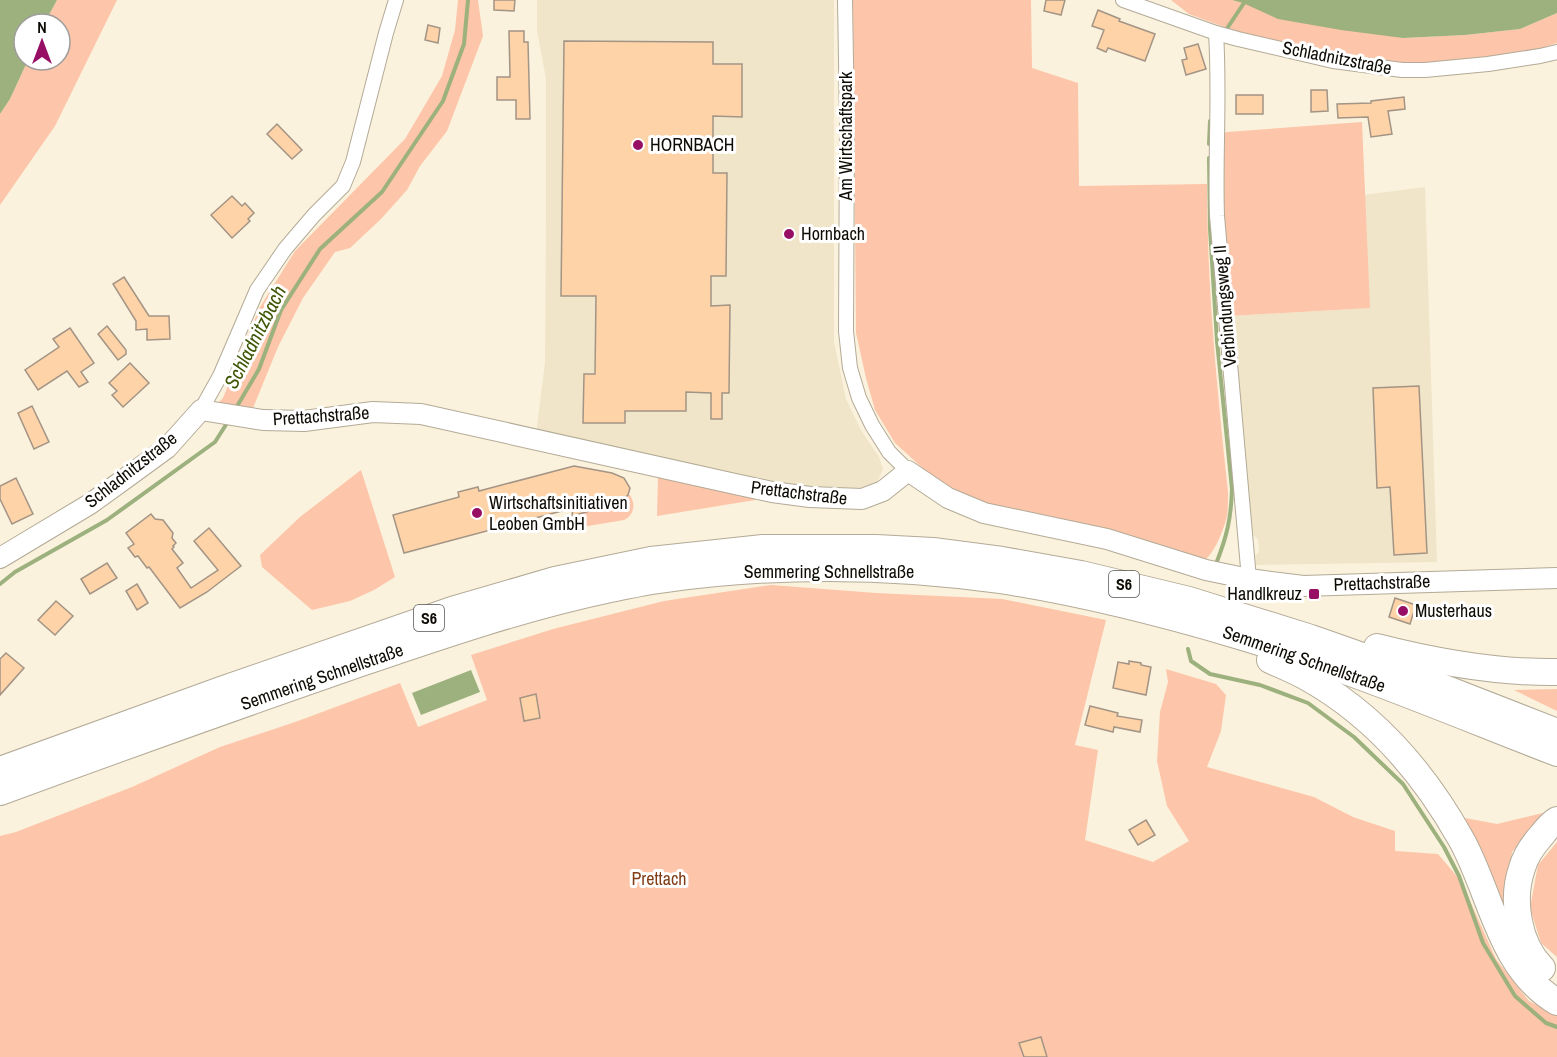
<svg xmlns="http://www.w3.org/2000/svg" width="1557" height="1057" font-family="'Archivo Narrow',sans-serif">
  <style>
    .built { fill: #f0e5c9 }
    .green { fill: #fdc5a9 }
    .water { fill: #9cb17d }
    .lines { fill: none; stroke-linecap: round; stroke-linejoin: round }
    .stream { stroke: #9cb17d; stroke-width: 4 }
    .building { fill: #fdd3a7; stroke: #a39485; stroke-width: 1.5 }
    .street-casing { stroke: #b3aa97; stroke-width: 16 }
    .secondary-casing { stroke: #b3aa97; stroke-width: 22 }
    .highway-casing { stroke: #b3aa97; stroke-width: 28 }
    .street { stroke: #fff; stroke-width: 14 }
    .secondary { stroke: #fff; stroke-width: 20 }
    .highway { stroke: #fff; stroke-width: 26 }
    .poi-dot { fill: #970f65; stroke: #fff; stroke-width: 2 }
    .labels { text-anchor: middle; stroke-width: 6; stroke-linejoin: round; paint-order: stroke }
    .shield { fill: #fff; stroke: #565450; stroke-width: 1.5 }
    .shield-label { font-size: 16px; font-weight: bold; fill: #0e0b05 }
    .street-label { font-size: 18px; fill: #0e0b05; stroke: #fff }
    .poi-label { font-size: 18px; fill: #0e0b05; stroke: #fff; text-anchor: start }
    .park-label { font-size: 18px; fill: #803e16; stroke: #fff }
    .water-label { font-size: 20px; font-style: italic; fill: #3e5603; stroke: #fff }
  </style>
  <rect width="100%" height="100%" fill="#fbf2dd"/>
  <!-- built -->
  <g class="built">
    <path d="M537,0H834V342L846,399L861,430L879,457L883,469L877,482L856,489L822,491L766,481L536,434L545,363L546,217V79L537,30Z"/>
    <path d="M1425,187L1437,562L1256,565L1255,556L1259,552L1258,539L1250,533L1229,316L1369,308L1364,195Z"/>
  </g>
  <!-- green -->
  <g class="green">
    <path d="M57,0H117L55,126L0,205V114L10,99L28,60H60V24H44Z"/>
    <path d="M458,0H478L483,36L447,131L420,166L407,190L381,219L350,248L335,252L303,298L278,347L253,408L218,403L223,398L260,307L295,251L405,139L442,76L455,30Z"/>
    <path d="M853,0H1031L1032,68L1078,83L1079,186L1207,184C1207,287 1217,389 1228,492C1228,500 1228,508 1227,516C1224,529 1215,552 1205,560L1179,551L1075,524L999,509L938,482L895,443L875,410L866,378L856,333Z"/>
    <path d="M1171,0H1232L1403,38L1465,35L1520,29L1557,13V43L1530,52L1419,66L1353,58L1295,46L1235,31L1189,14Z"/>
    <path d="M1362,122L1370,308L1229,316L1224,269L1222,134L1227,132Z"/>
    <path d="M361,470L395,577L374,590L350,601L312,610L262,567L260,555L300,517Z"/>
    <path d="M658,477L756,496L755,500L657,516Z"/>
    <path d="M628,495H630C636,505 634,515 624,520L582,527C575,525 576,521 576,515L618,503Z"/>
    <path d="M771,585L876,593L1002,599L1106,620L1075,745L1098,750L1085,840L1153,862L1189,841L1167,806L1157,761L1160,712L1168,682L1166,669L1216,684L1226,695L1221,731L1207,767L1314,797L1353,817L1395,831V851L1438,854L1461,881L1496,959L1529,1001L1557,1015V1057H0V836L16,832L132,787L220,747L298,721L400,683L418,727L487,700L471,655L553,629L664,601Z"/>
    <path d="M1557,689V711L1514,690Z"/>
    <path d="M1543,813L1512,852L1503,911L1488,866L1465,818L1497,824Z"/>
    <path d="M1557,842V957L1541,943L1530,908L1538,865Z"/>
  </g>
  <!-- water -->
  <g class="water">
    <path d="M0,0H57L44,24H24V60H28L10,99L0,114Z"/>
    <path d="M1232,0H1557V13L1520,29L1465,35L1403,38L1341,30L1278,19L1243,3Z"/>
    <path d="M471,670L480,692L421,715L412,693Z"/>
  </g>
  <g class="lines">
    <!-- stream -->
    <g class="stream">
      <path d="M1226,30L1246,0"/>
      <path d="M1209,144L1210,121"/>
      <path d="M1209,158L1210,229L1217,341L1232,489C1231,519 1227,536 1216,564"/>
      <path d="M236,408L259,369L281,310L320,249L382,192L443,101L464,44L468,0"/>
      <path d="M0,584L15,572L107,520L215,442L229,420"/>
      <path d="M1188,649L1191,661L1210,674L1260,685L1308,703L1354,737L1403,784L1444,847L1459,876L1483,943L1515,996L1546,1023L1557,1027"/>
    </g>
  </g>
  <!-- building -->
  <g class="building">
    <path d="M494,0H515L514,11L494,10Z"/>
    <path d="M1046,0H1065L1061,15L1044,11Z"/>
    <path d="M1098,10L1120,19L1119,21L1155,34L1145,61L1108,48L1106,52L1097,48L1104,30L1092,26Z"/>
    <path d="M428,25L440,28L438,43L425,40Z"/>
    <path d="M509,31H524V42H528L530,119H516V100H497V77H510Z"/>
    <path d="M564,41L713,42V64H742V117L713,116V173H727L726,276H711V306L730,305L729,393H722V419H711V393L686,392V411H625V423H583L584,374H595L596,296H561Z"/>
    <path d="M1198,44L1206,69L1186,75L1182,60L1187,59L1184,48Z"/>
    <path d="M1311,90H1327L1328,111L1311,112Z"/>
    <rect x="1236" y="95" width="27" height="19"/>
    <path d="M1404,97L1405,109L1388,111L1392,134L1371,137L1368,117L1338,118L1337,104L1371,103V101Z"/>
    <path d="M277,124L302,150L292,159L267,134Z"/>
    <path d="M232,196L242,206L245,203L254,213L248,219L250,221L232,238L211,215Z"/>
    <path d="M124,277L149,316H169L170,339L147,340V329L136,330V321L113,284Z"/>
    <path d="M107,326L126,350V354L118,360L98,334Z"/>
    <path d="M70,328L94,363L81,372L88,382L79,387L67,371L38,390L25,370L59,347L53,339Z"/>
    <path d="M130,363L149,383L123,407L112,395L117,391L109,383Z"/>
    <path d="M1419,386L1427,553L1394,555L1390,487L1377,488L1373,388Z"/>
    <path d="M32,406L49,442L34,449L18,413Z"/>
    <path d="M574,466L612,473L624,478L630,488L628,495L618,503L572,516L573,508L404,553L393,515L459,497L458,492L478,487L479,491Z"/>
    <path d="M16,478L33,514L12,524L0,499V486Z"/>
    <path d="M151,514L155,519L163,520L173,533L172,538L176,543L173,546L174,547L172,549L183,563L177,568L191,588L218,570L194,541L209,528L241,566L207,592L180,608L149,567L147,568L138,556L135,557L128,548L134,544L126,533Z"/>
    <path d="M107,563L117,578L90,594L81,579Z"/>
    <path d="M137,584L148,603L137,610L126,591Z"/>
    <path d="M1395,598L1416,605L1410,624L1389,617Z"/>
    <path d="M56,601L73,616L55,635L38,620Z"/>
    <path d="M6,653L24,668L0,695V659Z"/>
    <path d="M1129,661L1141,663V665L1151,667L1146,695L1113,688L1118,662L1129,664Z"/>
    <path d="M536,694L540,718L524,721L520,698Z"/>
    <path d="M1090,706L1118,713L1117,716L1142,720L1140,732L1114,727L1113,732L1085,725Z"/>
    <path d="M1146,820L1155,835L1138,845L1129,830Z"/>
    <path d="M1041,1037L1047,1057H1024L1019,1043Z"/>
  </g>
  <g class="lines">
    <!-- street casing -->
    <g class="street-casing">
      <g id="street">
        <path d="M845,0L847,122L846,331L850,368L859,398L872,425L889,452L908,471"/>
        <path d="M1123,0L1216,33L1238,39L1333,61L1402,70H1425L1488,64L1540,56L1557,52"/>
        <path d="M1216,33C1220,94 1215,155 1217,216L1249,579"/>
        <path d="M201,410L220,376L257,290L285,249L314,215L343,186L353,162L386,33L396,0"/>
      </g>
    </g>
    <!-- secondary casing -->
    <g class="secondary-casing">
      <path id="secondary" d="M0,558L90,504L126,478L167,448L201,410L263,420L304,421L373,412L421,414L735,484L772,492L810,497L862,499L883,491L908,471L948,498L984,513L1107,539L1206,570L1249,579L1303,586L1557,578"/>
    </g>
    <!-- highway casing -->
    <g class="highway-casing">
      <g id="highway">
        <path d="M1377,647C1436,662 1496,673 1557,672"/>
        <path d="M1270,660C1283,666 1296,671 1308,678C1374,715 1424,773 1461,839C1491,892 1499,968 1557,1002"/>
        <path d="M0,770L221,690L452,610L555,580L651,560L763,548H876L933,551L1002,560L1081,574L1189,600L1311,638L1365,657L1557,732"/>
        <path d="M0,792C120,748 240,705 361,663C443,635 525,607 610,589C626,586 642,582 658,580C770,564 886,564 999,580C1079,592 1158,612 1236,635C1346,667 1451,712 1557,753"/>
        <path d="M1542,968C1518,944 1511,900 1522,868C1525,857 1533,845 1541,836C1546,830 1550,824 1557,820"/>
      </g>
    </g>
    <!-- street -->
    <use href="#street" class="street"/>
    <!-- secondary -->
    <use href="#secondary" class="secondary"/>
    <!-- highway -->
    <use href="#highway" class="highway"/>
  </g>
  <!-- markers -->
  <g class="poi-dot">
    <circle cx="638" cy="145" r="6"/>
    <circle cx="789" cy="234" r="6"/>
    <circle cx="477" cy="513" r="6"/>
    <rect x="1308" y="588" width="12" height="12" rx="3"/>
    <circle cx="1403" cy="611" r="6"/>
  </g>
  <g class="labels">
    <!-- shield labels -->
    <g class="shield">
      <rect x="1109" y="571" width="30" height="26" rx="4.5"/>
      <rect x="414" y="605" width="30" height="26" rx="4.5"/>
    </g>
    <g class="shield-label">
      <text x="1124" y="590">S6</text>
      <text x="429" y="624">S6</text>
    </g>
    <!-- street labels -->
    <g class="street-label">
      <text transform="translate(1337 58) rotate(11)" y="6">Schladnitzstraße</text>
      <text transform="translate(846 136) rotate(-90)" y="6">Am Wirtschaftspark</text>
      <text transform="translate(1225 306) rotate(-95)" y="6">Verbindungsweg II</text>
      <text transform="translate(321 416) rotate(-4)" y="6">Prettachstraße</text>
      <text transform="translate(131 470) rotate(-38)" y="6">Schladnitzstraße</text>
      <text transform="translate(799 493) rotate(7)" y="6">Prettachstraße</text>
      <text x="829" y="578">Semmering Schnellstraße</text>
      <text transform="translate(1382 583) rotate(-2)" y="6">Prettachstraße</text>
      <text transform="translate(1304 659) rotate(19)" y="6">Semmering Schnellstraße</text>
      <text transform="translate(322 677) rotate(-19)" y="6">Semmering Schnellstraße</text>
    </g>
    <!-- poi labels -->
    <g class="poi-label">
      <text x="650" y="151">HORNBACH</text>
      <text x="801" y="240">Hornbach</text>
      <text x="489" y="509">Wirtschaftsinitiativen<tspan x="489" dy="21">Leoben GmbH</tspan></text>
      <text x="1302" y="600" text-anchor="end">Handlkreuz</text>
      <text x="1415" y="617">Musterhaus</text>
    </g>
    <!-- park labels -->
    <g class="park-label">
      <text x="659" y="885">Prettach</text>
    </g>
    <!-- water labels -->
    <g class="water-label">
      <text transform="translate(255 337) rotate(-63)" y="7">Schladnitzbach</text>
    </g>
  </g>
  <!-- north arrow -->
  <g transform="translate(42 42)"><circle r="28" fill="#ffffff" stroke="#9f9d9b" stroke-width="1.5"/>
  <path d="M0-4.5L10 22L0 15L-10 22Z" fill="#970f65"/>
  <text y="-9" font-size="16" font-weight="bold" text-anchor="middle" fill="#0e0b05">N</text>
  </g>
</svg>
